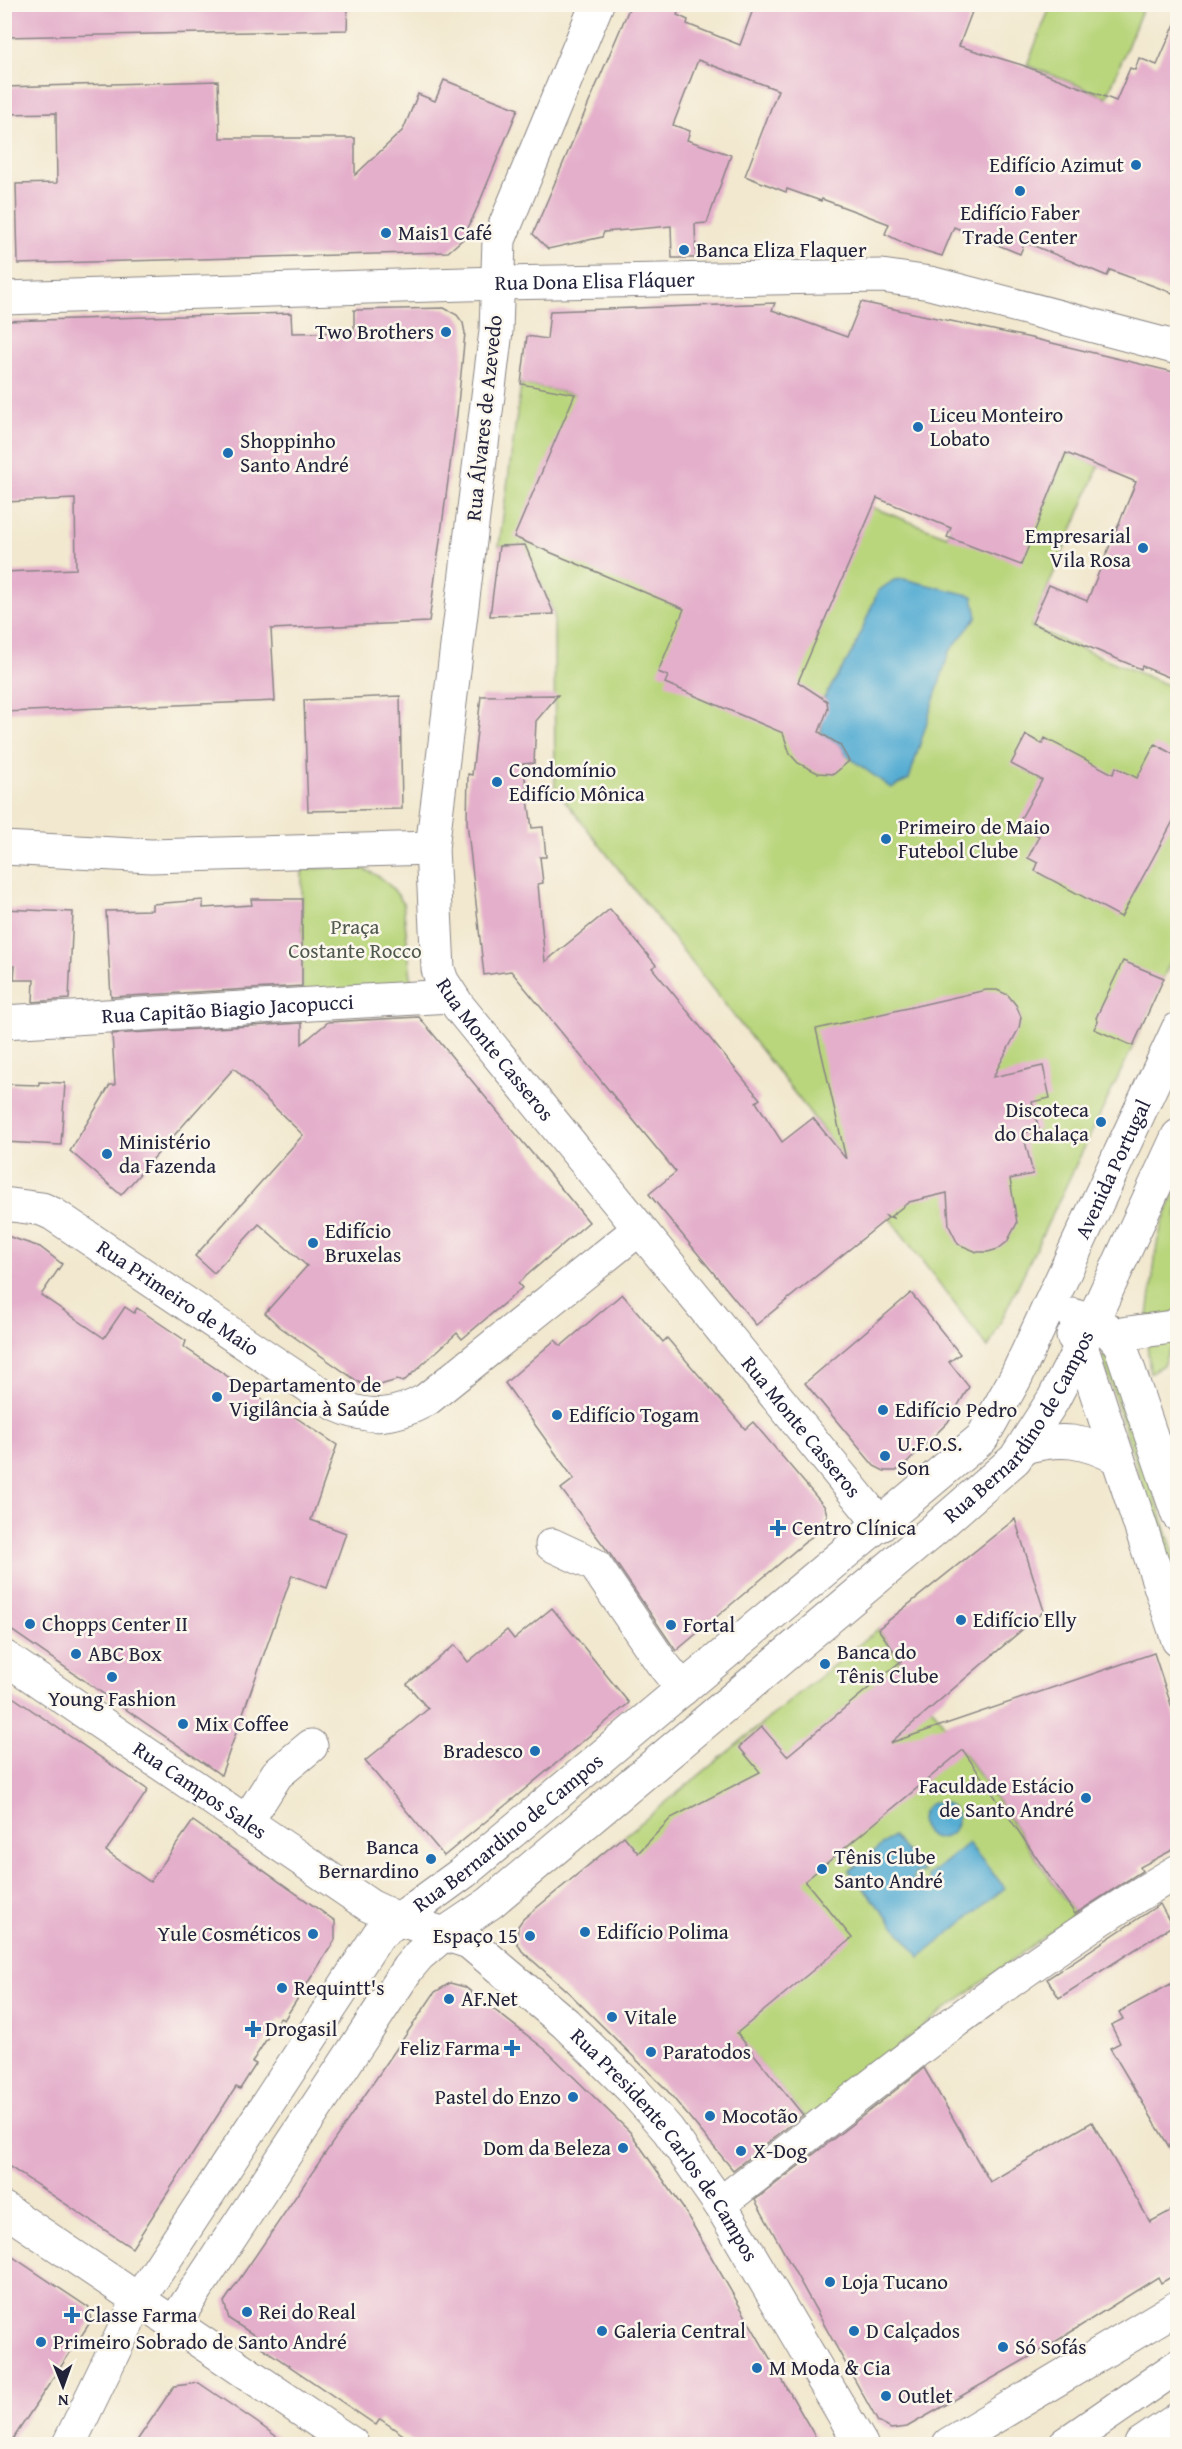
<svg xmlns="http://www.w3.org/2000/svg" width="1182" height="2449" font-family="'Gentium Book Plus',serif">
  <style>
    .green { fill: #b9d67d; stroke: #6e7c5c; stroke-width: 1.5 }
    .water { fill: #56add3; stroke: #3c6887; stroke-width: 1.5 }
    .building { fill: #e4afcb }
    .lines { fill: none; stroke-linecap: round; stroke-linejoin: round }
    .minor-casing { stroke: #8a8585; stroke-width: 35 }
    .major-casing { stroke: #8a8585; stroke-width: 35 }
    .highway-casing { stroke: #8a8585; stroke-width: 35 }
    .minor { stroke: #fff; stroke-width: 33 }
    .major { stroke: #fff; stroke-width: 33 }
    .highway { stroke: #fff; stroke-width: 33 }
    .poi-dot { fill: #1f6fb2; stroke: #fbf7ec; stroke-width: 2 }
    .labels { text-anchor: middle; stroke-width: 5; stroke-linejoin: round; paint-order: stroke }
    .poi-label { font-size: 21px; fill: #22223b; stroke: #fbf7ec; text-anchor: start }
    .street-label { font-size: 21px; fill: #22223b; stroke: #fbf7ec }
    .park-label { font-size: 21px; fill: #4f584f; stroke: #fbf7ec }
  </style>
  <rect width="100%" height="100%" fill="#fbf7ec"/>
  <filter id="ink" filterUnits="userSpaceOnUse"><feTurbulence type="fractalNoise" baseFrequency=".0167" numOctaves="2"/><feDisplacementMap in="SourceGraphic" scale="12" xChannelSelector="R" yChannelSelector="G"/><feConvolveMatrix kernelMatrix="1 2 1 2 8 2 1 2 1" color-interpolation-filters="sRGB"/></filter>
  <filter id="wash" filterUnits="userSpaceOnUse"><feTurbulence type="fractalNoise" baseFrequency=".008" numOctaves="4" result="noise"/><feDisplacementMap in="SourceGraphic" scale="24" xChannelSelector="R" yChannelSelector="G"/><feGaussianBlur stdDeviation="1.35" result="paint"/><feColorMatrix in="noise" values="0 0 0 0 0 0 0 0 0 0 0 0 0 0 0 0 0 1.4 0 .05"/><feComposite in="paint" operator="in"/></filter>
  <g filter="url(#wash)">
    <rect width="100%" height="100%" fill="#f2e8cf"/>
    <!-- green -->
    <g class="green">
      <path d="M1051,5H1144L1107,97L1027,65Z"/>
      <path d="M521,384L579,395L947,536L973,475L1045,504L1066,453L1099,466L1031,627L1177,689V947L1133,1046L988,1348L814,1118L555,788L554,614L525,546H499Z"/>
      <path d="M356,867C377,872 392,884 403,903L412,986L302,998V869Z"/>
      <path d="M1177,1187V1345L1169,1350L1163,1365L1150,1373L1147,1343L1148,1316L1157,1244L1162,1224Z"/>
      <path d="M1102,1356H1106L1110,1361L1177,1563V1593Z"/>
      <path d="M878,1629L1075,1914L940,2013L807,2120L594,1861Z"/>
    </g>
    <!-- water -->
    <g class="water">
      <path d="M904,579L973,596L977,617L949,652L909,779L891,788L846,755L840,745L822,734C818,721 832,711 824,698L854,649L878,591L894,580Z"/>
      <circle cx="939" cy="1820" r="18"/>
      <path d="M893,1836L924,1873H916L913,1877V1886L917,1889L926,1888L930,1880L928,1876L968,1843L1005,1888L920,1957L849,1871Z"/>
    </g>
    <g id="blocks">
      <!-- building -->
      <g class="building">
        <path d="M4,4H348L347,30L4,37Z"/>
        <path d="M631,4H682L677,15L688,20L687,24L740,45L755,4H975L959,46L1022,65L1116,101L1130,68L1135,70L1139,58L1157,65L1178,17V295L1110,270L1107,276L1025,242L1020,254L954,227L942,256L912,247L885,234L889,224L822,199L821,201L787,189L786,192L745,176L778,90L698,60L673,125L690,131L687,140L731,155L707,223L695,224L696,258H672L671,226L604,232L602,237L548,249L533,234Z"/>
        <path d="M444,80L518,109L478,206L463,239L448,252L18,264L16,184L57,183L56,113L4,114V87L218,81L220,138H355V175L403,130L418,94L435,101Z"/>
        <path d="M861,302L1031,338L1178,373V681L1142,666L1141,669L1032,623L1049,585L1087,601L1136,482L1066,453L1021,565L947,537L951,528L877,498L798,682L827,701L828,709L819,732L840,745L849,761L834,774L818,773L798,763L790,754L783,733L665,683L668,676L658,672L684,609L514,537L575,394L521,384L527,336L547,339L550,311L775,303L772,310L847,337Z"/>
        <path d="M444,308L457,315L463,323L465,333L457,414L429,622L271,629L275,701L4,712V572L76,569L75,499L4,502V321L291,313L292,333L354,332V310Z"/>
        <path d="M525,545L554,614L490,616L499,546Z"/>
        <path d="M558,695L536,721L534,763L523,764L532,828L543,827L546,857H540L543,883L538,884L545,962L610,909L656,965L652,968L760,1099L756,1102L782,1142L813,1118L846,1159L816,1029L986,990H997L1008,995L1016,1005L1021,1017L1019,1028L993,1077L1043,1066L1050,1098L1032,1102L1039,1130L1023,1133L1033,1174L1010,1179L1017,1223L1007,1242L998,1249L988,1252H977L958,1244L949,1226L947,1193L909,1202L891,1216L893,1218L886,1216L888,1218L756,1325L649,1194L676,1172L511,971L484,975L467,822L468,774L472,775L481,696Z"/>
        <path d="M400,696L402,809L308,811L304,700Z"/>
        <path d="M1026,735L1042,744L1045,738L1113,774L1116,767L1137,778L1155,744L1178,757V812L1121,917L1035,871L1038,863L1028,858L1039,836L1030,831L1033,826L1020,820L1042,780L1011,764Z"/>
        <path d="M251,899H302V986L111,997L106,911L152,910V904L203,900V908L252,905Z"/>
        <path d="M4,909L73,912L69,999L33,1002L34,980H14L15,966H4Z"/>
        <path d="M1123,961L1164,978L1133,1046L1094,1029L1098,1021L1096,1018Z"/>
        <path d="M419,1017L589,1222L518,1283L522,1288L462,1339L457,1333L403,1382L397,1380L380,1385L360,1383L280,1327L265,1313L307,1266L259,1224L214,1273L195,1256L303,1135L234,1068L121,1195L70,1151L110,1085H115L112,1034L302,1023V1044L328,1022Z"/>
        <path d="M39,1082L65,1083L61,1145L4,1142V1084L39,1085Z"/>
        <path d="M4,1235L40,1247L62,1264L41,1295L104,1338L125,1307L134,1313L137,1308L186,1341L184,1347L270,1405L271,1401L337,1445L311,1520L346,1533L327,1588L292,1575L221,1775L4,1625Z"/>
        <path d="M911,1293L960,1354L949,1362L969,1387L948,1422L903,1467L896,1471H884L874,1466L805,1383Z"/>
        <path d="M622,1294L663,1342L667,1338L745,1429L753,1422L825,1507L827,1515L823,1527L676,1651L610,1554L561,1489L574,1479L505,1383L555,1340L561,1346Z"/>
        <path d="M1015,1519L1044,1611L890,1743L1154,1653L1178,1726V1847L1140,1867L1142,1871L1075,1914L963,1750L805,1881L852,1938L737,2033L803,2115L733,2170L665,2088L569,1993L522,1951L517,1943L518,1926L523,1919L624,1836L638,1853L671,1818L760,1772L739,1747L762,1727L787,1756L901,1661L878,1629Z"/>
        <path d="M552,1608L629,1703L444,1856L365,1761L428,1709L407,1684L455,1645L468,1662L507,1630L514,1639Z"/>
        <path d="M4,1691L148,1790L106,1851L150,1882L193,1821L335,1921V1940L284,2020L280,2018L252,2062L256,2064L240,2089L236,2087L132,2248L4,2163Z"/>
        <path d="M1160,1904L1172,1926L1059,1998L1047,1979Z"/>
        <path d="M1178,1980V2162L1110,2048L1120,2043L1111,2025L1123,2019L1119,2012Z"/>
        <path d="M450,1983L465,1987L546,2050L630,2132L683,2208L820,2445H418L380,2419L376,2425L257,2344L260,2339L229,2319L224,2302L435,1992Z"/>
        <path d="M924,2068L990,2182L1092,2122L1150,2222L1178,2207V2273L1161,2283L1158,2277L1047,2347L907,2427L891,2429L878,2422L755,2200Z"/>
        <path d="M4,2251L89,2308L91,2321L9,2445H4Z"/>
        <path d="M199,2383L255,2421L288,2445H134L174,2386Z"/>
      </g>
    </g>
  </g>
  <g filter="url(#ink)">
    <use href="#blocks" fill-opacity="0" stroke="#8a8585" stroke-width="1.5"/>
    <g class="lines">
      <!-- minor casing -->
      <g class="minor-casing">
        <g id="minor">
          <path id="s1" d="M597,4L499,240L496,331L432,848L438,969L442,981L459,1007L881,1525"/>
          <path id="s2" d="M4,298L498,283L882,276L930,283L1178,348"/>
          <path d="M4,848L151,856L432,848"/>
          <path id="s3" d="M4,1022L450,996"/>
          <path id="s4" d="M4,1204L42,1209L53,1214L337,1405C369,1420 395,1417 426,1400L639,1229"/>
          <path d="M1114,1335L1172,1327L1178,1324"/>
          <path d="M552,1545L595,1565L661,1662L683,1689"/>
          <path id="s5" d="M4,1657L370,1906L398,1919L469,1942L565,2023L632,2089L668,2130L720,2204L861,2444"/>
          <path d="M246,1823L277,1774L311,1746"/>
          <path d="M720,2204C869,2088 1015,1967 1178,1871"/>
        </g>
      </g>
      <!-- major casing -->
      <g class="major-casing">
        <g id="major">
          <path d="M1073,1315L1106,1328L1120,1344L1178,1515"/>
          <path d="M1073,1336L1081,1346L1178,1640"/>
          <path d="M1024,1447C1062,1437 1083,1440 1118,1458"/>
          <path d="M4,2209L352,2444"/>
          <path id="s6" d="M174,2323L408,1968L419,1955L444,1934L490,1903L936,1528L1015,1459L1053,1400L1081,1346L1178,1136"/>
          <path id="s7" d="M69,2444L139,2299L379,1934L464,1872L982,1438L1016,1377L1178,1029"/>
          <path d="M949,2444L1178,2307"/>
        </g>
      </g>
      <!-- highway casing -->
      <g class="highway-casing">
        <g id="highway">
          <path d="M1065,2444L1178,2366"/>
          <path d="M1141,2444L1178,2419"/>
        </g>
      </g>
      <!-- minor -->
      <use href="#minor" class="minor"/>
      <!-- major -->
      <use href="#major" class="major"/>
      <!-- highway -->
      <use href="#highway" class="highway"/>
    </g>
  </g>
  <!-- markers -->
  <g class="poi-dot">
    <circle cx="1136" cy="165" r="6"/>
    <circle cx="1020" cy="191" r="6"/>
    <circle cx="386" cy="233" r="6"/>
    <circle cx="684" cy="250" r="6"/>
    <circle cx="446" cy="332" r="6"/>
    <circle cx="918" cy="427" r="6"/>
    <circle cx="228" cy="453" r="6"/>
    <circle cx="1143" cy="548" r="6"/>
    <circle cx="497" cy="782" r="6"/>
    <circle cx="886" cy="839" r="6"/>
    <circle cx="1101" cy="1122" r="6"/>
    <circle cx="107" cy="1154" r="6"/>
    <circle cx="313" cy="1243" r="6"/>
    <circle cx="217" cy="1397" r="6"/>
    <circle cx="883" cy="1410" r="6"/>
    <circle cx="557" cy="1415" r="6"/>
    <circle cx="885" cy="1456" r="6"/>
    <path d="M775 1519h6v6h6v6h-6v6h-6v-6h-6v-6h6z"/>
    <circle cx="961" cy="1620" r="6"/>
    <circle cx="30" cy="1624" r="6"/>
    <circle cx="671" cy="1625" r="6"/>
    <circle cx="76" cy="1654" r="6"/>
    <circle cx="825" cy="1664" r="6"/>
    <circle cx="112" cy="1677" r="6"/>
    <circle cx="183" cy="1724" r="6"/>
    <circle cx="535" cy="1751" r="6"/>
    <circle cx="1086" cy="1798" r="6"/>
    <circle cx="431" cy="1859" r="6"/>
    <circle cx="822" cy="1869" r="6"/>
    <circle cx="585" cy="1932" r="6"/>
    <circle cx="313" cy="1934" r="6"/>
    <circle cx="530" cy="1936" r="6"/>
    <circle cx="282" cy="1988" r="6"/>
    <circle cx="449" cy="1999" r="6"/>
    <circle cx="612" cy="2017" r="6"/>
    <path d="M250 2020h6v6h6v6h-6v6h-6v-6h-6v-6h6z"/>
    <path d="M509 2039h6v6h6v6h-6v6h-6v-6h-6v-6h6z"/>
    <circle cx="651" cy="2052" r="6"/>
    <circle cx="573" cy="2097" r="6"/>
    <circle cx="710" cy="2116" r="6"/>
    <circle cx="623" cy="2148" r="6"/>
    <circle cx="741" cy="2151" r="6"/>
    <circle cx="830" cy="2282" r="6"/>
    <circle cx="247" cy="2312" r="6"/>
    <path d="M69 2306h6v6h6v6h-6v6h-6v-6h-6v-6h6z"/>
    <circle cx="602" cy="2331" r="6"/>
    <circle cx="854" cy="2331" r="6"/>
    <circle cx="41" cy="2342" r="6"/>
    <circle cx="1003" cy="2347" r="6"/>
    <circle cx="757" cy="2368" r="6"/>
    <circle cx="886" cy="2396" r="6"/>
  </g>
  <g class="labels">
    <!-- poi labels -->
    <g class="poi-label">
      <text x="1124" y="172" text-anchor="end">Edifício Azimut</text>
      <text x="1020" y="220" text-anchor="middle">Edifício Faber<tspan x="1020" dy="24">Trade Center</tspan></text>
      <text x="398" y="240">Mais1 Café</text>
      <text x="696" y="257">Banca Eliza Flaquer</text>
      <text x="434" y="339" text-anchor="end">Two Brothers</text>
      <text x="930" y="422">Liceu Monteiro<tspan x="930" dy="24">Lobato</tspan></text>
      <text x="240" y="448">Shoppinho<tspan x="240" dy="24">Santo André</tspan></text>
      <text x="1131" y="543" text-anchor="end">Empresarial<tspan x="1131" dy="24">Vila Rosa</tspan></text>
      <text x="509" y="777">Condomínio<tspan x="509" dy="24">Edifício Mônica</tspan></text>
      <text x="898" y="834">Primeiro de Maio<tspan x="898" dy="24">Futebol Clube</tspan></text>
      <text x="1089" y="1117" text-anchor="end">Discoteca<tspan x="1089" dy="24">do Chalaça</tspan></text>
      <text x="119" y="1149">Ministério<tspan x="119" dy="24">da Fazenda</tspan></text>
      <text x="325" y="1238">Edifício<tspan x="325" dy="24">Bruxelas</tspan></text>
      <text x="229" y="1392">Departamento de<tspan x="229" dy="24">Vigilância à Saúde</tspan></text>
      <text x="895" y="1417">Edifício Pedro</text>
      <text x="569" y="1422">Edifício Togam</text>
      <text x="897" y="1451">U.F.O.S.<tspan x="897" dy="24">Son</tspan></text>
      <text x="792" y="1535">Centro Clínica</text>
      <text x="973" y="1627">Edifício Elly</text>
      <text x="42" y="1631">Chopps Center II</text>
      <text x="683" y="1632">Fortal</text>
      <text x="837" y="1659">Banca do<tspan x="837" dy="24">Tênis Clube</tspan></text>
      <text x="88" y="1661">ABC Box</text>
      <text x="112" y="1706" text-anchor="middle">Young Fashion</text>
      <text x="195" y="1731">Mix Coffee</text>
      <text x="523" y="1758" text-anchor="end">Bradesco</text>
      <text x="1074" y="1793" text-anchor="end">Faculdade Estácio<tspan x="1074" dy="24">de Santo André</tspan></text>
      <text x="419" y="1854" text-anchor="end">Banca<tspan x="419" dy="24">Bernardino</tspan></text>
      <text x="834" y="1864">Tênis Clube<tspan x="834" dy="24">Santo André</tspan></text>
      <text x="597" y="1939">Edifício Polima</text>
      <text x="301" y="1941" text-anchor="end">Yule Cosméticos</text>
      <text x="518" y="1943" text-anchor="end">Espaço 15</text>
      <text x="294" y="1995">Requintt's</text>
      <text x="461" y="2006">AF.Net</text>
      <text x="624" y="2024">Vitale</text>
      <text x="265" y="2036">Drogasil</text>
      <text x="500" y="2055" text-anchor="end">Feliz Farma</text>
      <text x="663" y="2059">Paratodos</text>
      <text x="561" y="2104" text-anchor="end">Pastel do Enzo</text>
      <text x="722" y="2123">Mocotão</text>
      <text x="611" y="2155" text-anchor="end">Dom da Beleza</text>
      <text x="753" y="2158">X-Dog</text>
      <text x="842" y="2289">Loja Tucano</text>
      <text x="259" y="2319">Rei do Real</text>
      <text x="84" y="2322">Classe Farma</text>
      <text x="614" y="2338">Galeria Central</text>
      <text x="866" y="2338">D Calçados</text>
      <text x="53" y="2349">Primeiro Sobrado de Santo André</text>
      <text x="1015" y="2354">Só Sofás</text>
      <text x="769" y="2375">M Moda &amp; Cia</text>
      <text x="898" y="2403">Outlet</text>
    </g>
    <!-- street labels -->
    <g class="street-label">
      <text dy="7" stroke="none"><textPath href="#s2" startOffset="591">Rua Dona Elisa Fláquer</textPath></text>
      <text transform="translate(484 418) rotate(-84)" y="7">Rua Álvares de Azevedo</text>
      <text dy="7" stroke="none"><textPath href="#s3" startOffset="224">Rua Capitão Biagio Jacopucci</textPath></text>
      <text dy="7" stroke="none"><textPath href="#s1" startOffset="1088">Rua Monte Casseros</textPath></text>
      <text dy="7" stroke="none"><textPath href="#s7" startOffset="1678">Avenida Portugal</textPath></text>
      <text dy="7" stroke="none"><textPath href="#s4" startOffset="201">Rua Primeiro de Maio</textPath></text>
      <text dy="7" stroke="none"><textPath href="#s6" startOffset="1246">Rua Bernardino de Campos</textPath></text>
      <text dy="7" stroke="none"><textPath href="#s1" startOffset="1574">Rua Monte Casseros</textPath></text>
      <text dy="7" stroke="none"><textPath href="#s5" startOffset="237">Rua Campos Sales</textPath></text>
      <text dy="7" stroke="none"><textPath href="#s7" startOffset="762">Rua Bernardino de Campos</textPath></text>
      <text dy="7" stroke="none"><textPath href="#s5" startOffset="832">Rua Presidente Carlos de Campos</textPath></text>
    </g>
    <!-- park labels -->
    <g class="park-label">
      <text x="355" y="934">Praça<tspan x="355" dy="24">Costante Rocco</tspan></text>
    </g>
  </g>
  <!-- margin -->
  <rect width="1182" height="2449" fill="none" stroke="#fbf7ec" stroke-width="24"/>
  <!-- north arrow -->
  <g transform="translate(63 2386) rotate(179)" stroke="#fbf7ec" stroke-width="4.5" paint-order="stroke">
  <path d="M0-4.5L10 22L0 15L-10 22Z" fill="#22223b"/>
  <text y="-9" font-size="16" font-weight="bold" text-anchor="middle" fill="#22223b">N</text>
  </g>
</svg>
